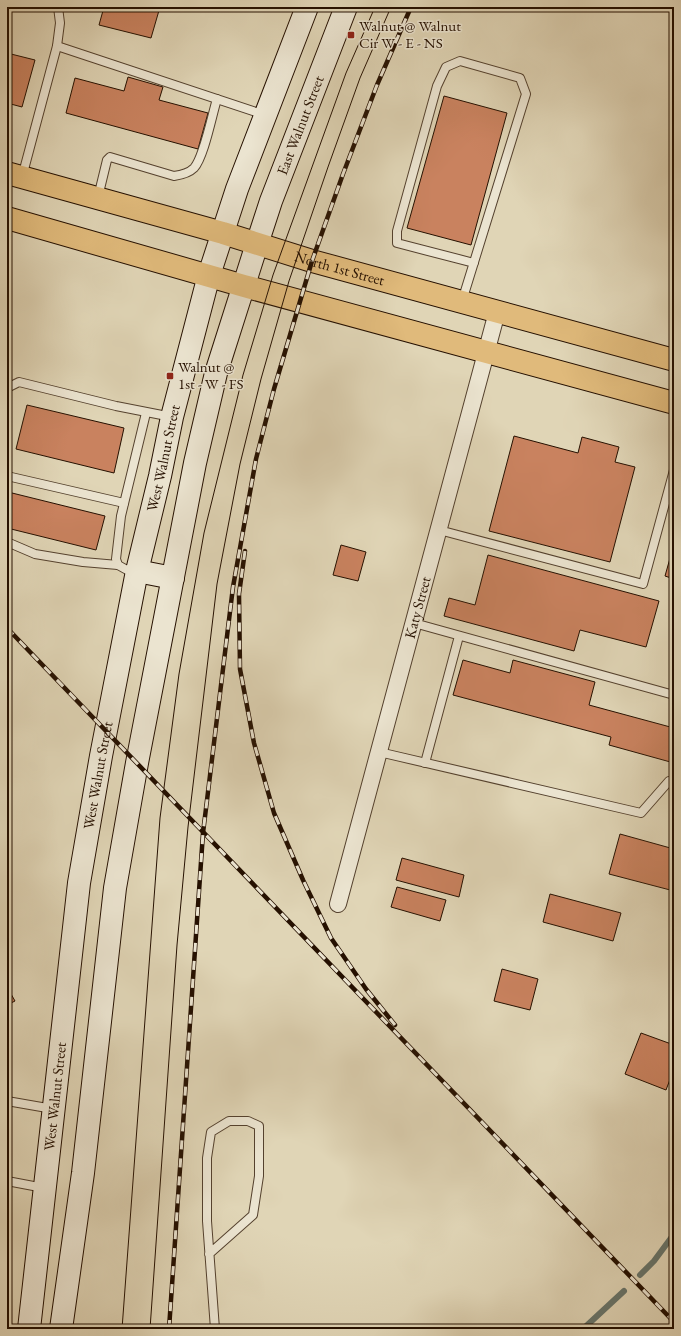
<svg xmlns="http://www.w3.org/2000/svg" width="681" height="1336" font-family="'EB Garamond',serif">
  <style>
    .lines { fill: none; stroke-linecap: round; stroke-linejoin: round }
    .stream { stroke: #68756b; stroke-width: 6 }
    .building { fill: #c9825f; stroke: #251000 }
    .lane-casing { stroke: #54412e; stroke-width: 10 }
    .street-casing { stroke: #54412e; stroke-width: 18 }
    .secondary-casing { stroke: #251000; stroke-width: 24 }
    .primary-casing { stroke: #251000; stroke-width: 24 }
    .lane { stroke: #ebe4d0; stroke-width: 8 }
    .street { stroke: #ebe4d0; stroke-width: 16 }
    .secondary { stroke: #ebe4d0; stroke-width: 22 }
    .primary { stroke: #e0ba7b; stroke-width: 22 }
    .tram { stroke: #251000; stroke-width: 1 }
    .rail-casing { stroke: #251000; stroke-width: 4.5 }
    .rail { stroke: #ebe4d0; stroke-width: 3; stroke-dasharray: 9; stroke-linecap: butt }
    .poi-dot { fill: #8f2418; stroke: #ebe4d0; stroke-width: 1.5 }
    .labels { text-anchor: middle; stroke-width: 3; stroke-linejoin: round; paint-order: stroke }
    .poi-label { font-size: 15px; fill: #251000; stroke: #ebe4d0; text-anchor: start }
    .street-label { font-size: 15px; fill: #251000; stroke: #ebe4d0 }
  </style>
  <rect width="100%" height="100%" fill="#e0d5b6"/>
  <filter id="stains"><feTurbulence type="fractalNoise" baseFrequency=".005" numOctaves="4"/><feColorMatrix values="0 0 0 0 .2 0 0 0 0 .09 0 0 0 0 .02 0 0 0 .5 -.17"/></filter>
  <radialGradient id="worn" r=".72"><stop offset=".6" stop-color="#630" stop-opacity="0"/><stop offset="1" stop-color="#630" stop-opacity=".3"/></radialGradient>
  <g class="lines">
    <!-- stream -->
    <g class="stream">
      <path d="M640,1275L654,1261L674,1234"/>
      <path d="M583,1329L624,1291"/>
    </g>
  </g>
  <!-- building -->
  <g class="building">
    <path d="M104,7H160L151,38L99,25Z"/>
    <path d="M7,53L35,60L22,107L7,103Z"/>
    <path d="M128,77L163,87L159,100L208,113L198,149L66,113L75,78L124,91Z"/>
    <path d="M444,96L507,113L471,245L407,228Z"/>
    <path d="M27,405L124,428L114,473L16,449Z"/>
    <path d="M514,436L578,453L582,437L619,447L615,462L635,467L610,562L489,531Z"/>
    <path d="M8,492L105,516L96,550L7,528V497Z"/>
    <path d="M674,544V579L665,576Z"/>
    <path d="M341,545L366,552L358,581L333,575Z"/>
    <path d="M488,555L659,601L646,647L580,630L574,651L444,616L449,598L475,605Z"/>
    <path d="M463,660L510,673L513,660L595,682L589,705L674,728V763L609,745L611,737L453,695Z"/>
    <path d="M620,834L674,849L673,858H674V891L609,874Z"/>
    <path d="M402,858L464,875L459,897L396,880Z"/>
    <path d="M397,887L446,900L440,921L391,907Z"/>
    <path d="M550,894L621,913L613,941L543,922Z"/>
    <path d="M502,969L538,979L530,1010L494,1001Z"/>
    <path d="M7,987L15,1001L7,1005Z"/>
    <path d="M641,1033L674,1045V1069L666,1090L625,1074Z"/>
  </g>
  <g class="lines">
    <!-- lane casing -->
    <g class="lane-casing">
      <g id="lane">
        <path d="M57,46L265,115"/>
        <path d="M22,177L57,46L60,23L58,7"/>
        <path d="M98,197L107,160L110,157L174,176C181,175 189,173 194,168C204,157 212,115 217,99"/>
        <path d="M462,301L526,94L520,78L460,61L446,67L437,86L397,231V243L474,263"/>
        <path d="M7,388L19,382L116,406L172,417"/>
        <path d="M7,476L124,503"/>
        <path d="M439,530L643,584L674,470"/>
        <path d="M7,542L35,554L83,562L118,565"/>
        <path d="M136,571L127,570L118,565L116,559L121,516L146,413"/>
        <path d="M414,623L674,695"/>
        <path d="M379,752L641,813L669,781H674"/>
        <path d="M425,763L459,636"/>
        <path d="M7,1101L53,1109"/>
        <path d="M7,1181L44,1188"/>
        <path d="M209,1254L253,1215L259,1176V1126L248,1121H229L211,1132L207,1158V1221L215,1329"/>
      </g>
    </g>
    <!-- street casing -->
    <g class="street-casing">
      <g id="street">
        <path id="s1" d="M338,904L497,312"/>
      </g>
    </g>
    <!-- secondary casing -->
    <g class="secondary-casing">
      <g id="secondary">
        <path d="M137,571L173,578"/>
        <path id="s2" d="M29,1329L79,883L101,756L137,571L160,476L172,417L209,275L237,189L307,7"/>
        <path id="s3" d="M61,1329L83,1173L115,888L137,763L195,463L216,373L257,244L271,201L346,7"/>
      </g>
    </g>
    <!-- primary casing -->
    <g class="primary-casing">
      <g id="primary">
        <path id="s4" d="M7,173L223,233L312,261L674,360"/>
        <path d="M7,218L244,286L674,403"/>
      </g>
    </g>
    <!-- lane -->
    <use href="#lane" class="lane"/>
    <!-- street -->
    <use href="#street" class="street"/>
    <!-- secondary -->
    <use href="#secondary" class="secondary"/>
    <!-- primary -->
    <use href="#primary" class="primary"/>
    <!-- tram -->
    <g class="tram">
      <path d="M122,1329L160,818L179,674L204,533L243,375L273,275L346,73L375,7"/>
      <path d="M150,1329L177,945L188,827L217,584L240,464L261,379L289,281L328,167L360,78L391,7"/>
    </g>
    <!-- rail casing -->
    <g class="rail-casing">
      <g id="rail">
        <path d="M245,551L239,594L240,669L254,743L274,813L303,880L331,938L366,989L395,1025"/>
        <path d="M7,628L674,1322"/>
        <path d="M169,1329L203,833L233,587L256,459L274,389L312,261L343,174L377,85L411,7"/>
      </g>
    </g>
    <!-- rail -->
    <use href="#rail" class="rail"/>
  </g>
  <!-- markers -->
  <g class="poi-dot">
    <rect x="347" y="31" width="8" height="8" rx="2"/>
    <rect x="166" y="372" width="8" height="8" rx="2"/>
  </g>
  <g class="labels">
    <!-- poi labels -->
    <g class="poi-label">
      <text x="359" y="31">Walnut @ Walnut<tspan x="359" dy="17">Cir W - E - NS</tspan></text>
      <text x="178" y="372">Walnut @<tspan x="178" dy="17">1st - W - FS</tspan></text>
    </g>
    <!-- street labels -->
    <g class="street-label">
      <text dy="5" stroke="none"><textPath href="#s3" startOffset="1231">East Walnut Street</textPath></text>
      <text dy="5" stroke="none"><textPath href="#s4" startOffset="346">North 1st Street</textPath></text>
      <text dy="5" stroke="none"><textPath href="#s2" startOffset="882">West Walnut Street</textPath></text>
      <text dy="5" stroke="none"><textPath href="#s1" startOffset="307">Katy Street</textPath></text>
      <text dy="5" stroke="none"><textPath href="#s2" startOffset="558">West Walnut Street</textPath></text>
      <text dy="5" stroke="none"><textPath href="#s2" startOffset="234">West Walnut Street</textPath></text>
    </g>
  </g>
  <!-- margin -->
  <rect width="681" height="1336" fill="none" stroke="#e0d5b6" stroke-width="24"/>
  <rect x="8" y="8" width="665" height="1320" fill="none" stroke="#251000" stroke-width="2"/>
  <rect x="12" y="12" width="657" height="1312" fill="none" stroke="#251000"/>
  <rect width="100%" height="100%" filter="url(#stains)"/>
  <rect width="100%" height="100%" fill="url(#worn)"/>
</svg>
